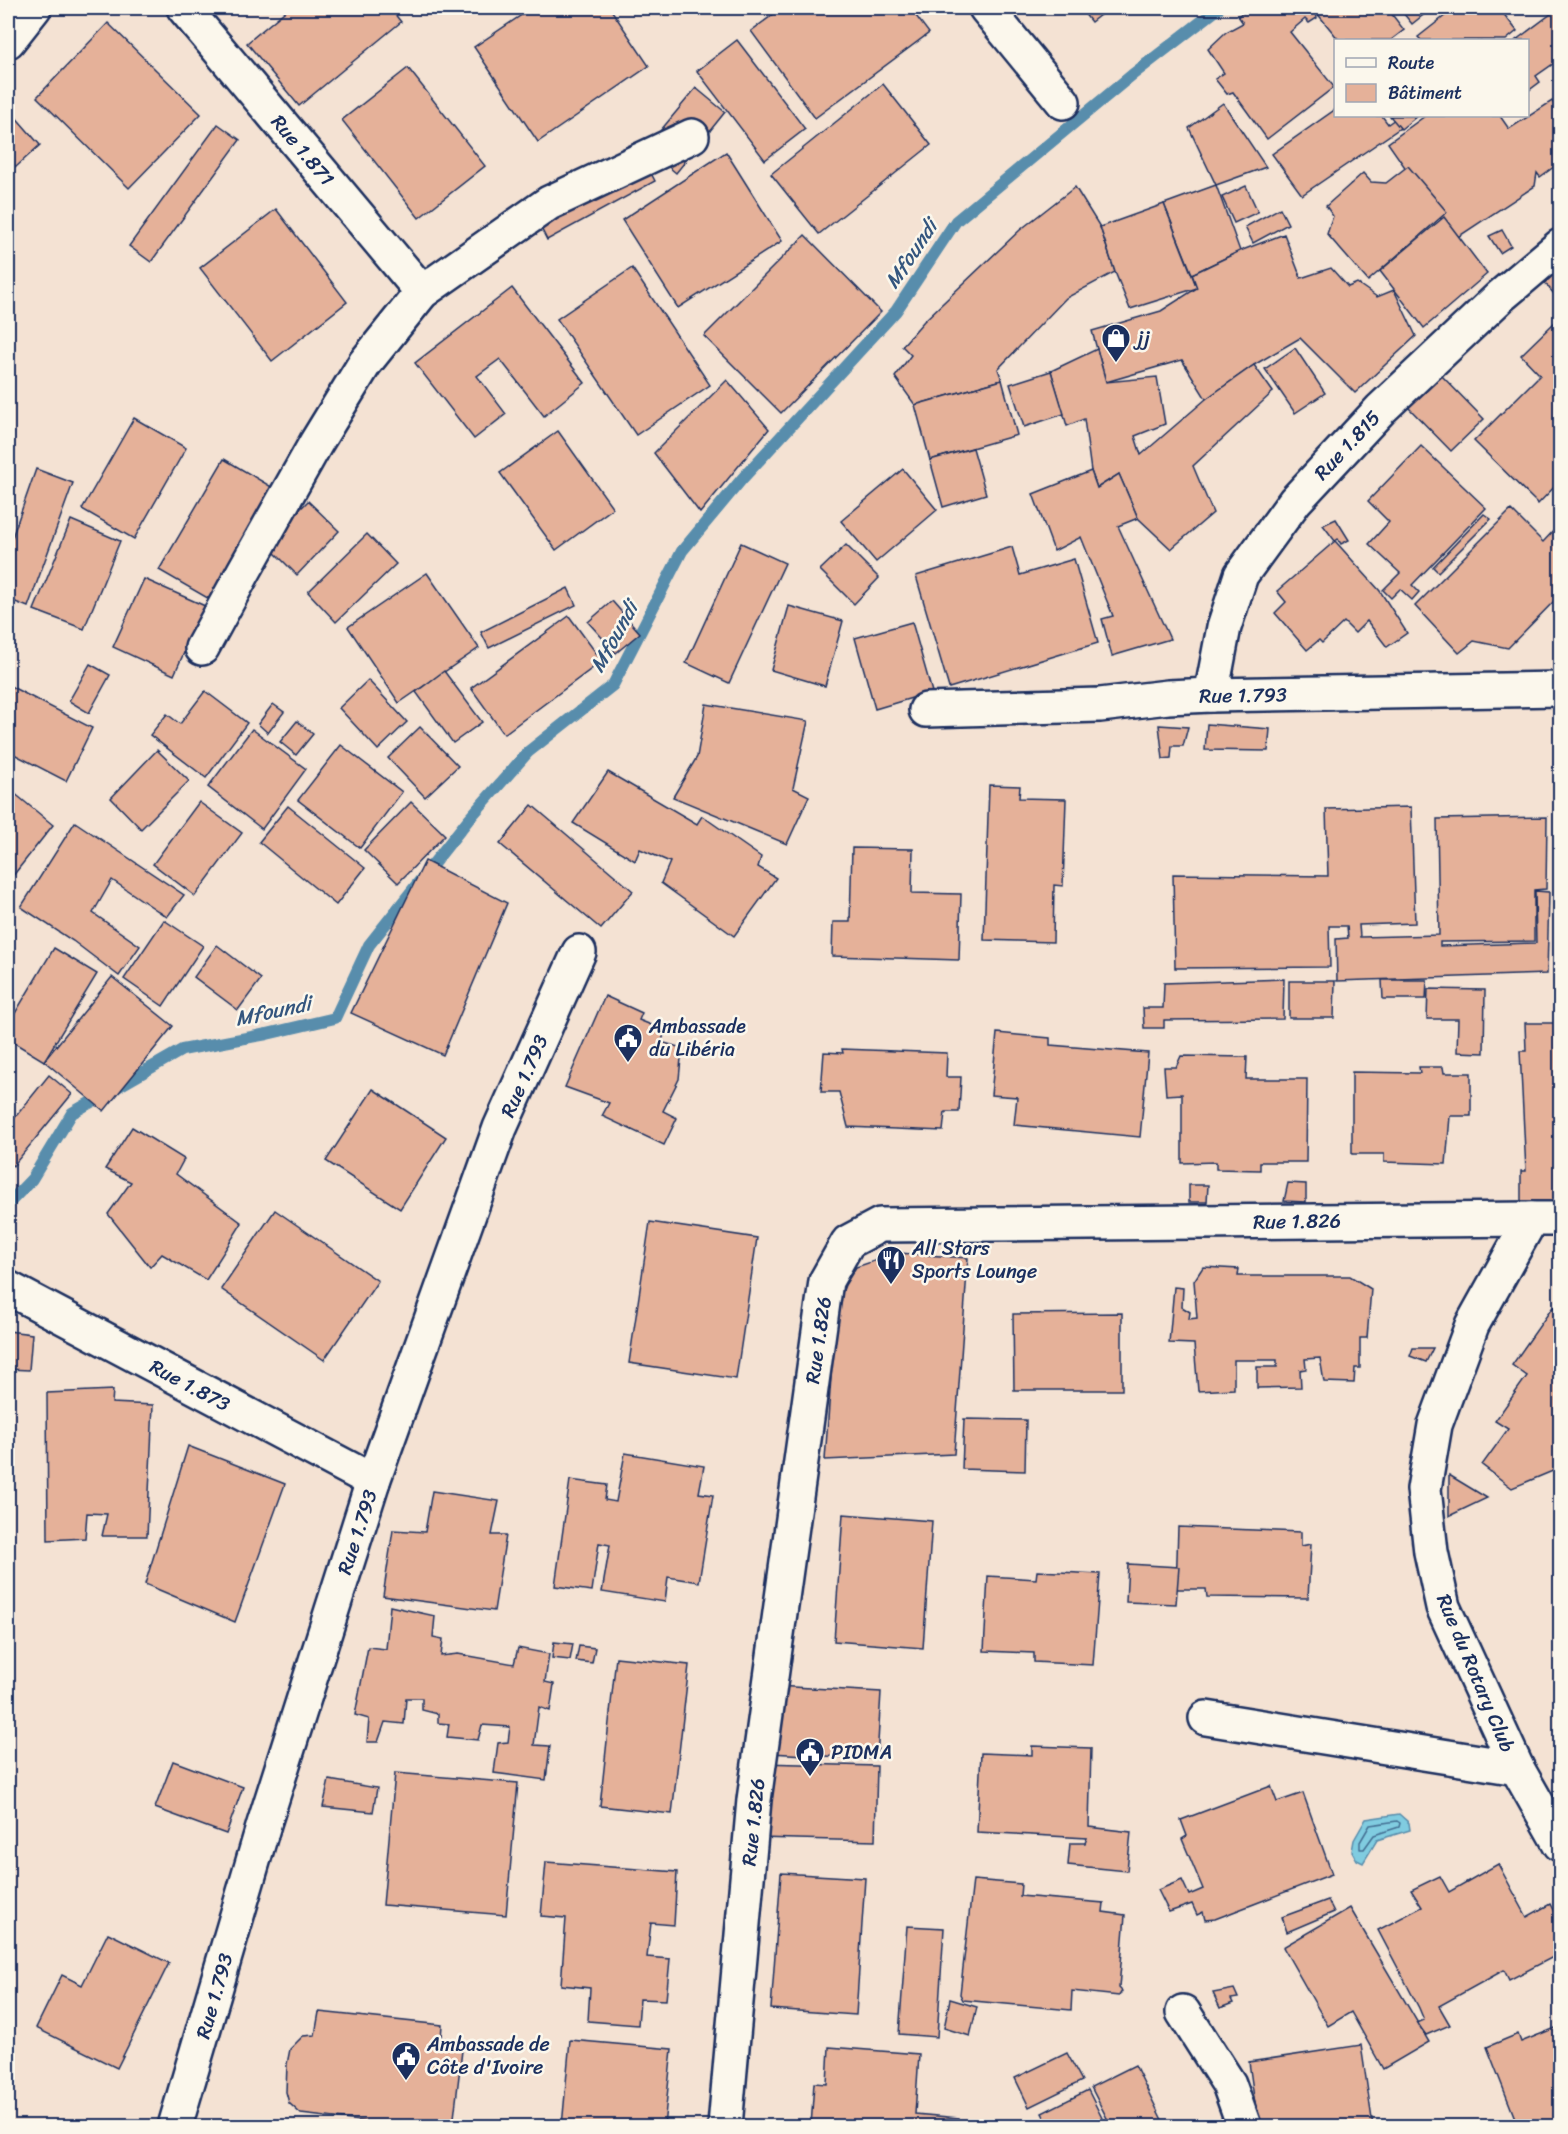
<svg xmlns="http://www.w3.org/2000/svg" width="1568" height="2134" font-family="Sriracha,sans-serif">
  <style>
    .water { fill: #80cce0; stroke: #588dac; stroke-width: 1.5 }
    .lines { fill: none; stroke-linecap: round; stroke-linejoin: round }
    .shore { stroke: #436e92; stroke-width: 1.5 }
    .stream { stroke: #588dac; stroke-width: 12 }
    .building { fill: #e5b199; stroke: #1b2f5e; stroke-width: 1.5 }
    .street-casing { stroke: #1b2f5e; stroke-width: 38 }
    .secondary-casing { stroke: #1b2f5e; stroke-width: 38 }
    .street { stroke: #fbf7ec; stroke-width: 33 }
    .secondary { stroke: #fbf7ec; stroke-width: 33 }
    .labels { text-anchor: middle; stroke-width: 5; stroke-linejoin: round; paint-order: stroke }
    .street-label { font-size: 20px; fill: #1b2f5e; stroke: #fbf7ec }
    .poi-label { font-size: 20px; fill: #1b2f5e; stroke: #fbf7ec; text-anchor: start }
    .water-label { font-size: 21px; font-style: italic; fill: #34567e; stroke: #fbf7ec }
  </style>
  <rect width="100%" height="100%" fill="#f4e2d3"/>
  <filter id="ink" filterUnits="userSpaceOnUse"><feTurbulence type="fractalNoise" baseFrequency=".0167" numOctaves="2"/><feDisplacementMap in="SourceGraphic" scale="12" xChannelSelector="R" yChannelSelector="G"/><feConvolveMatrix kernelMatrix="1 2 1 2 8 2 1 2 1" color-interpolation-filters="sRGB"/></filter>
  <g filter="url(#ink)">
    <!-- water -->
    <path class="water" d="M1399,1814L1409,1823L1410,1830L1377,1840L1363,1863L1357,1860L1352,1851L1354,1840L1366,1819Z"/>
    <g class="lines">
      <!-- shore -->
      <path class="shore" d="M1397,1821L1400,1823L1399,1827L1374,1835L1364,1849H1360V1842L1370,1825Z"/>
      <!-- stream -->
      <path class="stream" d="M8,1204L32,1179L72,1113L182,1050L267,1034L335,1018L369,945L468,820L528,752L613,685L682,551L742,479L896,311L956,221L1132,75L1219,8"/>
    </g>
    <!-- building -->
    <g class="building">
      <path d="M289,8H390L401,22L299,106L247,43Z"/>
      <path d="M532,8H610L649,66L538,142L474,47Z"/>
      <path d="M782,8H910L929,33L815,118L751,31Z"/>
      <path d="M1080,8H1109L1091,22Z"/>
      <path d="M1248,8H1387L1404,30L1391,40H1339L1316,12L1317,18L1309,23L1305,19L1290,32L1334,87L1267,139L1233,92L1227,94L1215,79L1224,73L1208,49L1226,32L1243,23L1238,16Z"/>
      <path d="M1399,8H1432L1412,24Z"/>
      <path d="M1455,8H1499L1517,31L1506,40H1421L1418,37Z"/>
      <path d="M1559,8H1560V59L1536,76L1540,82L1528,91V40H1516Z"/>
      <path d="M108,23L201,114L129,188L37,97Z"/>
      <path d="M737,40L805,129L765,160L697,71Z"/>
      <path d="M408,68L485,166L419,218L342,120Z"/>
      <path d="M883,84L931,145L819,234L771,174Z"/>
      <path d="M696,88L725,112L676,173L646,148Z"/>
      <path d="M1552,101L1560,112V164H1558L1540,177L1537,173L1535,186L1455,239L1388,143L1425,116H1500L1509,129Z"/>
      <path d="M1223,103L1266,167L1216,185L1189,128Z"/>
      <path d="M1336,109V116H1382L1388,124L1395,119L1400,128L1302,195L1272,154Z"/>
      <path d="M13,114L40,145L16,167L8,158V118Z"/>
      <path d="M1390,116H1417L1401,129Z"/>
      <path d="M218,124L240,140L151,262L129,246Z"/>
      <path d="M726,152L782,241L678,308L622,220Z"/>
      <path d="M643,158L655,181L547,240L536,218Z"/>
      <path d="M1408,166L1447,212L1368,281L1327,234L1333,216L1326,206L1363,173L1371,182L1386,183Z"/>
      <path d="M1216,185L1240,251L1192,274L1164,204Z"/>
      <path d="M1246,186L1258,212L1234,223L1222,197Z"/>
      <path d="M1075,187L1100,227L1115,272L1066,298L998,369L1002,380L915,405L895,377L911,355L902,346L924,321L1020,230Z"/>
      <path d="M1164,204L1197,288L1130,309L1115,272L1100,227Z"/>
      <path d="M1280,208L1288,224L1253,243L1245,227Z"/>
      <path d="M276,209L347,302L272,361L200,268Z"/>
      <path d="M1444,217L1487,274L1424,328L1380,271Z"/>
      <path d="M1502,230L1511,246L1500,253L1489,236Z"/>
      <path d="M1284,234L1301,278L1331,268L1348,287L1357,283L1377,297L1394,290L1416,336L1355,393L1300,338L1254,365L1206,399L1182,360L1106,382L1092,331L1161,311L1197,288L1192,274L1240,251Z"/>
      <path d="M805,235L881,312L781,413L704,336Z"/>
      <path d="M1560,267V301L1544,282Z"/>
      <path d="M632,268L710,385L636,435L557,319Z"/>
      <path d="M512,288L585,383L544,416L500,359L477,376L506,414L474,439L415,363Z"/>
      <path d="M1556,321L1560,325V481L1538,504L1474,441L1540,375L1521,355Z"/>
      <path d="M1295,348L1325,393L1295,413L1265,369Z"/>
      <path d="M1097,349L1106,382L1157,377L1165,424L1135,436L1141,455L1206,399L1254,365L1273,392L1193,466L1213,513L1171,549L1138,518L1119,474L1097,488L1091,471L1084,419L1067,426L1051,371Z"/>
      <path d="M1051,371L1064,414L1024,427L1010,384Z"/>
      <path d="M1440,374L1484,419L1451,451L1407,406Z"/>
      <path d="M727,380L769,429L700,513L654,453Z"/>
      <path d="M1002,380L1017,435L930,460L915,405Z"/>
      <path d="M134,418L186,448L134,539L82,509Z"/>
      <path d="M558,431L613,508L556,550L500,473Z"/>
      <path d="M1421,446L1486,508L1412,585L1419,592L1412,600L1400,589L1391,598L1383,590L1400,573L1369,544L1389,522L1368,501Z"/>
      <path d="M973,448L986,494L943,507L930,460Z"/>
      <path d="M224,459L275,489L211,600L159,570Z"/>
      <path d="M36,469L73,483L28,607L8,599V549Z"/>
      <path d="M903,469L937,510L876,562L841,521Z"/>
      <path d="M1091,471L1097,488L1119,474L1138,518L1118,526L1170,639L1112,656L1102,619L1113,616L1081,537L1054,551L1033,494Z"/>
      <path d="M308,501L339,531L297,575L266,544Z"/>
      <path d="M1511,510L1543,542L1560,524V595L1508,648L1474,641L1459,653L1415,606Z"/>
      <path d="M1484,514L1491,519L1438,572L1433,567Z"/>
      <path d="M1336,519L1349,540L1341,544L1338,539L1335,541L1323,525Z"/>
      <path d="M71,520L120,541L84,629L34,610Z"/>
      <path d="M367,534L396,564L336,622L308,592Z"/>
      <path d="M1335,541L1380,591L1407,633L1387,647L1367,621L1355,633L1344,622L1322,643L1319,640L1307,650L1275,613L1286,602L1277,591Z"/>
      <path d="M741,543L785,563L729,683L686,663Z"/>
      <path d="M846,545L879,578L854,604L820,570Z"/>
      <path d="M1012,547L1020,575L1074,559L1098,643L949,688L916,576Z"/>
      <path d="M427,573L479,648L399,703L348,627Z"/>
      <path d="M144,579L205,606L174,675L113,647Z"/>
      <path d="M568,588L576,605L489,648L481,632Z"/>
      <path d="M612,601L640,633L616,653L588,622Z"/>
      <path d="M789,606L843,621L825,686L771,670Z"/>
      <path d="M569,616L602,661L504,734L471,688Z"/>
      <path d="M912,622L932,692L875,709L855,638Z"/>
      <path d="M90,664L110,675L89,713L69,701Z"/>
      <path d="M444,671L482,722L453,743L416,692Z"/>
      <path d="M368,680L407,722L378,750L339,708Z"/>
      <path d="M8,685L92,728L66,781L8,751Z"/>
      <path d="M205,691L247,723L206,778L150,735L167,714L180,724Z"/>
      <path d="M273,704L284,712L268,733L258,724Z"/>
      <path d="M706,704L808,721L793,788L809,796L787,844L673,797L697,757Z"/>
      <path d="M297,721L313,734L296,755L280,742Z"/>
      <path d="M1207,724L1270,729L1268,751L1205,750Z"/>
      <path d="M1159,725L1188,727L1183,746H1172L1171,758L1163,759Z"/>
      <path d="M420,727L458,766L425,797L388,758Z"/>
      <path d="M252,729L306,769L262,829L208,787Z"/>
      <path d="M341,745L402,792L360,848L298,800Z"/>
      <path d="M157,750L189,781L141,829L111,798Z"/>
      <path d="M608,772L697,824L702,816L761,857L758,867L776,878L734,936L661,883L670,862L640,849L635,861L573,823Z"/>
      <path d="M989,785L1020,786L1019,798L1066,799L1063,886L1054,885L1053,942L984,940Z"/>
      <path d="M8,788L53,825L8,882Z"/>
      <path d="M199,802L242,833L195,896L153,864Z"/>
      <path d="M411,802L445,835L398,883L364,850Z"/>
      <path d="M532,805L633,891L601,929L500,844Z"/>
      <path d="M288,806L365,868L336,905L259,842Z"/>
      <path d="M1411,807L1415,923L1359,925L1360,937L1439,935L1437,819L1547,817L1546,889L1534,890V941L1440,942V946L1536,943L1535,891L1549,892L1547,974L1337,981L1336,939L1348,938L1347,926H1329L1330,967L1175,968L1173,874L1328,876L1326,809Z"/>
      <path d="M75,822L184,895L167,917L112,880L93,913L140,946L119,976L73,941L21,907Z"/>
      <path d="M852,848L913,849L912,893L961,894L959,960L832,956L833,922H850Z"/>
      <path d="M425,861L507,903L443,1055L351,1013Z"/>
      <path d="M164,920L203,946L163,1006L124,979Z"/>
      <path d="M217,945L261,979L238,1010L194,977Z"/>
      <path d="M54,948L97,974L44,1061L8,1039V1025Z"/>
      <path d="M112,977L173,1026L104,1111L44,1061Z"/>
      <path d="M1284,979L1283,1019L1164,1020V1028H1144L1143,1008H1163L1164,983Z"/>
      <path d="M1382,980H1427L1426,999H1383Z"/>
      <path d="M1289,981H1335L1334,1018H1289Z"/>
      <path d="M1428,989L1485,990L1484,1053L1457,1052L1458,1019H1427Z"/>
      <path d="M605,996L642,1013L639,1020L666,1031L661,1042L682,1048L679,1079L663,1111L677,1118L664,1145L602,1116L609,1103L565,1087Z"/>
      <path d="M1525,1023H1560V1201H1521V1171H1526L1520,1051H1526Z"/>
      <path d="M997,1033L1050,1038V1045L1148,1053L1140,1137L1014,1125L1017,1097L991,1095Z"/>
      <path d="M842,1049L947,1053L946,1077H961L959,1112H945L943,1131L848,1127L839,1092H821L824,1052L843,1053Z"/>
      <path d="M1181,1056L1247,1057L1246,1079H1307L1306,1162H1260V1170L1216,1169V1162L1182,1163V1094L1166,1095L1164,1067H1176Z"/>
      <path d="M1419,1067H1443L1444,1073H1471V1116H1450L1446,1164L1384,1162V1154H1352V1072L1420,1073Z"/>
      <path d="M49,1075L72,1094L13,1166L8,1161V1126Z"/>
      <path d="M373,1089L446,1137L400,1209L326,1161Z"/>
      <path d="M132,1127L184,1159L176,1174L242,1223L206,1280L162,1254L150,1267L108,1214L131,1182L105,1169Z"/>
      <path d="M1288,1183L1306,1184V1202L1284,1201Z"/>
      <path d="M1189,1185H1208L1207,1202H1189Z"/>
      <path d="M275,1210L378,1281L324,1360L221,1289Z"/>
      <path d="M650,1222L757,1238L736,1379L629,1363Z"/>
      <path d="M898,1253L968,1258L954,1454L825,1460L836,1309L845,1285L856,1267Z"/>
      <path d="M1203,1267L1239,1269L1238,1276H1350L1371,1289L1367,1338H1360V1368H1355L1354,1383L1324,1382L1320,1358L1305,1359L1306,1369L1300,1370L1301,1387L1257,1388V1367H1277V1360H1234V1389L1198,1391L1194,1344L1169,1343L1174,1287L1183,1288L1182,1307L1190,1312L1189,1319L1197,1318L1194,1281Z"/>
      <path d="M1560,1304V1455L1556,1461L1560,1464V1468L1512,1488L1482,1465L1508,1429L1495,1421L1527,1376L1512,1365L1552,1308Z"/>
      <path d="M1122,1313V1390H1014L1013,1314Z"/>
      <path d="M8,1331L32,1334L29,1370L8,1369Z"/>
      <path d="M1413,1348H1433L1426,1362L1410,1356Z"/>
      <path d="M113,1390L112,1403L153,1405L147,1536H102L107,1514L87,1513L85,1538L48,1540L47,1393Z"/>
      <path d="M964,1419L1026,1420L1025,1471L962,1469Z"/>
      <path d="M188,1446L285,1484L235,1622L145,1584Z"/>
      <path d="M625,1453L704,1466L699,1493L713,1495L699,1582L668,1577L665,1602L602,1592L610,1545L599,1543L592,1591L555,1586L570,1480L607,1485L605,1500L616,1502Z"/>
      <path d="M1449,1475L1487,1498L1449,1516Z"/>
      <path d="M432,1491L499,1501L492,1535H506L494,1611L383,1596L393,1530L425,1532Z"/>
      <path d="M843,1514L932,1521L923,1648L834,1641Z"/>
      <path d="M1178,1527L1301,1532V1546L1311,1544L1308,1598L1207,1597L1206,1589H1176Z"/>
      <path d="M1128,1564L1179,1567L1176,1604L1126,1602Z"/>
      <path d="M1037,1571L1100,1574L1093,1665L1034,1662V1653L984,1651L988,1576L1036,1579Z"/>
      <path d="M390,1606L435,1616L433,1637L443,1639L441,1656L458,1654L514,1664L518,1648L549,1654L545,1682L554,1684L550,1711L539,1707L534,1745L550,1746L546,1780L494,1773L498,1743L508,1742L510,1727L482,1725L478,1740L447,1737L449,1724L438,1723V1714L422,1710V1698H406L404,1724L385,1722L378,1742H367L369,1719L355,1715L368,1647L386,1649Z"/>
      <path d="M554,1642L573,1644L570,1660L552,1658Z"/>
      <path d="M579,1646L595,1648L592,1663L576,1661Z"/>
      <path d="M616,1657L689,1665L672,1814L600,1806Z"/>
      <path d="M775,1686L881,1692L877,1759L771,1753Z"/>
      <path d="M1032,1746L1091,1748L1089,1827L1131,1832L1127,1871L1068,1865L1070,1843H1085L1087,1838L977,1832L981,1753L1032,1755Z"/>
      <path d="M173,1761L243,1787L226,1834L155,1808Z"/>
      <path d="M760,1763L877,1766L875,1841L758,1838Z"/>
      <path d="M395,1773L518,1783L506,1915L383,1905Z"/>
      <path d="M329,1780L377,1788L373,1812L323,1807Z"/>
      <path d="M1271,1786L1277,1802L1303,1793L1332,1874L1215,1919L1205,1920L1203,1912L1197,1915L1192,1904L1169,1912L1158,1890L1182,1880L1189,1895L1203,1889L1182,1839L1187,1836L1181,1820Z"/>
      <path d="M546,1862L677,1872L674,1925L651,1923L647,1957L670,1959L666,2000L640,1999L638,2025L588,2021L590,1988L561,1985L566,1918L541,1916Z"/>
      <path d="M1498,1864L1527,1917L1550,1904L1560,1924V1940L1553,1944L1559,1954L1509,1980L1504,1970L1439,2006L1450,2025L1426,2035L1417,2023L1424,2020L1419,2008L1378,1930L1422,1907L1411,1890L1440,1876L1449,1892Z"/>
      <path d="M781,1873L865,1878L856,2015L771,2009Z"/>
      <path d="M973,1880L1021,1884L1020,1896L1104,1903L1103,1912L1125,1915L1119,1988L1122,1991L1119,1996L1072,1991L1071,2010L963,2000L960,1994Z"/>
      <path d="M1328,1900L1334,1912L1287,1932L1282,1917Z"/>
      <path d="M1350,1908L1429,2042L1383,2069L1351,2012L1328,2026L1283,1947Z"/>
      <path d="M907,1926L944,1928L937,2037L899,2034Z"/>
      <path d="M108,1933L169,1963L117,2068L36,2028L62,1975L82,1985Z"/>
      <path d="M1234,1989L1238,1998L1231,1999L1233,2003L1220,2008L1213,1993Z"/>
      <path d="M950,1999L977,2007L970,2036L944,2028Z"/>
      <path d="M319,2012L442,2025L441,2038L463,2042L453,2126H402L301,2114L289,2103L286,2092L287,2064L290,2049L303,2036L315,2035Z"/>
      <path d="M1560,2026V2126H1518L1487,2047L1518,2034L1521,2042Z"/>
      <path d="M570,2040L672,2049L664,2126H562Z"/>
      <path d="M1361,2045L1373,2126H1258L1249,2062Z"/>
      <path d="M829,2047L919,2054L915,2114L959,2118L958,2126H811L814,2083L827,2084Z"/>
      <path d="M1067,2053L1082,2081L1029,2107L1015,2078Z"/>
      <path d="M1135,2065L1165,2126H1111L1091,2087Z"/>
      <path d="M1088,2090L1106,2126H1049L1042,2113Z"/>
    </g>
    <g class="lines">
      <!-- street casing -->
      <g class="street-casing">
        <g id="street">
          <path d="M184,8L422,292"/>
          <path d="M986,8L1063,102"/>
          <path d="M202,648L244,571L316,443L365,363L422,292L549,203L692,136"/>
          <path d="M1211,695L1224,627L1241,575L1295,501L1381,409L1502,295L1560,246"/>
          <path d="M926,710L1100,705L1168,697L1211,695L1560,689"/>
          <path d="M1560,1219H1531L1472,1325L1435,1425L1424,1489L1431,1552L1443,1607L1517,1768L1560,1844"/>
          <path d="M8,1288L373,1481"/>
          <path d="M1206,1718L1517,1768"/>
          <path d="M1183,2012L1229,2084L1244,2126"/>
          <path d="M175,2126L264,1824L373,1481L500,1128L579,952"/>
          <path d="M725,2126L754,1800L826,1281L848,1242L880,1225L1531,1219"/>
        </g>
      </g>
      <!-- secondary casing -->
      <g class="secondary-casing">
        <path id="secondary" d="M8,41L34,8"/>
      </g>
      <!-- street -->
      <use href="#street" class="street"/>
      <!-- secondary -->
      <use href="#secondary" class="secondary"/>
    </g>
  </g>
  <!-- icons -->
  <defs>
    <g id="shop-pin" transform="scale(1.5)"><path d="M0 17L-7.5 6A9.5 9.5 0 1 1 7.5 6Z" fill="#1b2f5e" stroke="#fbf7ec"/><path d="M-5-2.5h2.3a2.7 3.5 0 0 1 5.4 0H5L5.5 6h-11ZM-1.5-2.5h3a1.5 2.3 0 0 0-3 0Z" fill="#fff"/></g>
    <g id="civic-pin" transform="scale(1.5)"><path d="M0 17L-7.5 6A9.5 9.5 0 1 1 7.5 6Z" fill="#1b2f5e" stroke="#fbf7ec"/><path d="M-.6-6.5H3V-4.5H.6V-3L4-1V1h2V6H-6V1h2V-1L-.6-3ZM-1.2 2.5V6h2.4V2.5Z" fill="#fff"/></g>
    <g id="restaurant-pin" transform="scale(1.5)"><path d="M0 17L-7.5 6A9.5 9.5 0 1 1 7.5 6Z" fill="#1b2f5e" stroke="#fbf7ec"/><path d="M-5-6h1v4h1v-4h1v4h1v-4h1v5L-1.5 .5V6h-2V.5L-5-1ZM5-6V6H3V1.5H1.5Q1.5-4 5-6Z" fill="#fff"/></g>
  </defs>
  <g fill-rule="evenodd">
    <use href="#shop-pin" x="1116" y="338"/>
    <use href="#civic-pin" x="628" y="1038"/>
    <use href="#restaurant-pin" x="891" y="1260"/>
    <use href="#civic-pin" x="810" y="1752"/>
    <use href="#civic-pin" x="406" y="2056"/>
  </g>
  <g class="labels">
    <!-- street labels -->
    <g class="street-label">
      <text transform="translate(303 150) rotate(50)" y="7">Rue 1.871</text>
      <text transform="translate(1347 445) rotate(-47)" y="7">Rue 1.815</text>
      <text transform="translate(1243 695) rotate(-1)" y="7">Rue 1.793</text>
      <text transform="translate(524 1076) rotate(-66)" y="7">Rue 1.793</text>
      <text transform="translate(1297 1221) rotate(-1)" y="7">Rue 1.826</text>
      <text transform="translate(818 1340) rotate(-82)" y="7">Rue 1.826</text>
      <text transform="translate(190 1385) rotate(28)" y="7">Rue 1.873</text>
      <text transform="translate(357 1532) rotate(-72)" y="7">Rue 1.793</text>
      <text transform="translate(1476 1673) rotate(67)" y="7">Rue du Rotary Club</text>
      <text transform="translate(753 1822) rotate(-84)" y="7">Rue 1.826</text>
      <text transform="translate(214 1996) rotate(-74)" y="7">Rue 1.793</text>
    </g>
    <!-- poi labels -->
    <g class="poi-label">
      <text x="1137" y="345">jj</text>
      <text x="649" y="1033">Ambassade<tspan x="649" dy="23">du Libéria</tspan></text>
      <text x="912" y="1255">All Stars<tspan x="912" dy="23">Sports Lounge</tspan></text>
      <text x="831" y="1759">PIDMA</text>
      <text x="427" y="2051">Ambassade de<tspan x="427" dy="23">Côte d'Ivoire</tspan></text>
    </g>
    <!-- water labels -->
    <g class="water-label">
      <text transform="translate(911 254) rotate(-56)" y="7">Mfoundi</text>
      <text transform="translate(614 637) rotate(-61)" y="7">Mfoundi</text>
      <text transform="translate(273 1011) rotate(-12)" y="7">Mfoundi</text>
    </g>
  </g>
  <!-- margin -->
  <rect width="1568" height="2134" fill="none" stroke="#fbf7ec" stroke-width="30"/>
  <rect x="15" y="15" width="1538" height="2104" fill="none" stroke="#1b2f5e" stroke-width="2" filter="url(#ink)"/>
  <!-- legend -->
  <rect x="1334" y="39" width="195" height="78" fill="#fbf7ec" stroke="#a1a7b3" stroke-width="1.5"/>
  <rect x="1346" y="58" width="30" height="9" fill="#fbf7ec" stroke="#a1a7b3" stroke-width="1.5"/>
  <text x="1388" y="69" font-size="18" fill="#1b2f5e">Route</text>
  <rect x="1346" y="84" width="30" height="18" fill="#e5b199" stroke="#a1a7b3" stroke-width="1.5"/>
  <text x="1388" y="99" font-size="18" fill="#1b2f5e">Bâtiment</text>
</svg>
